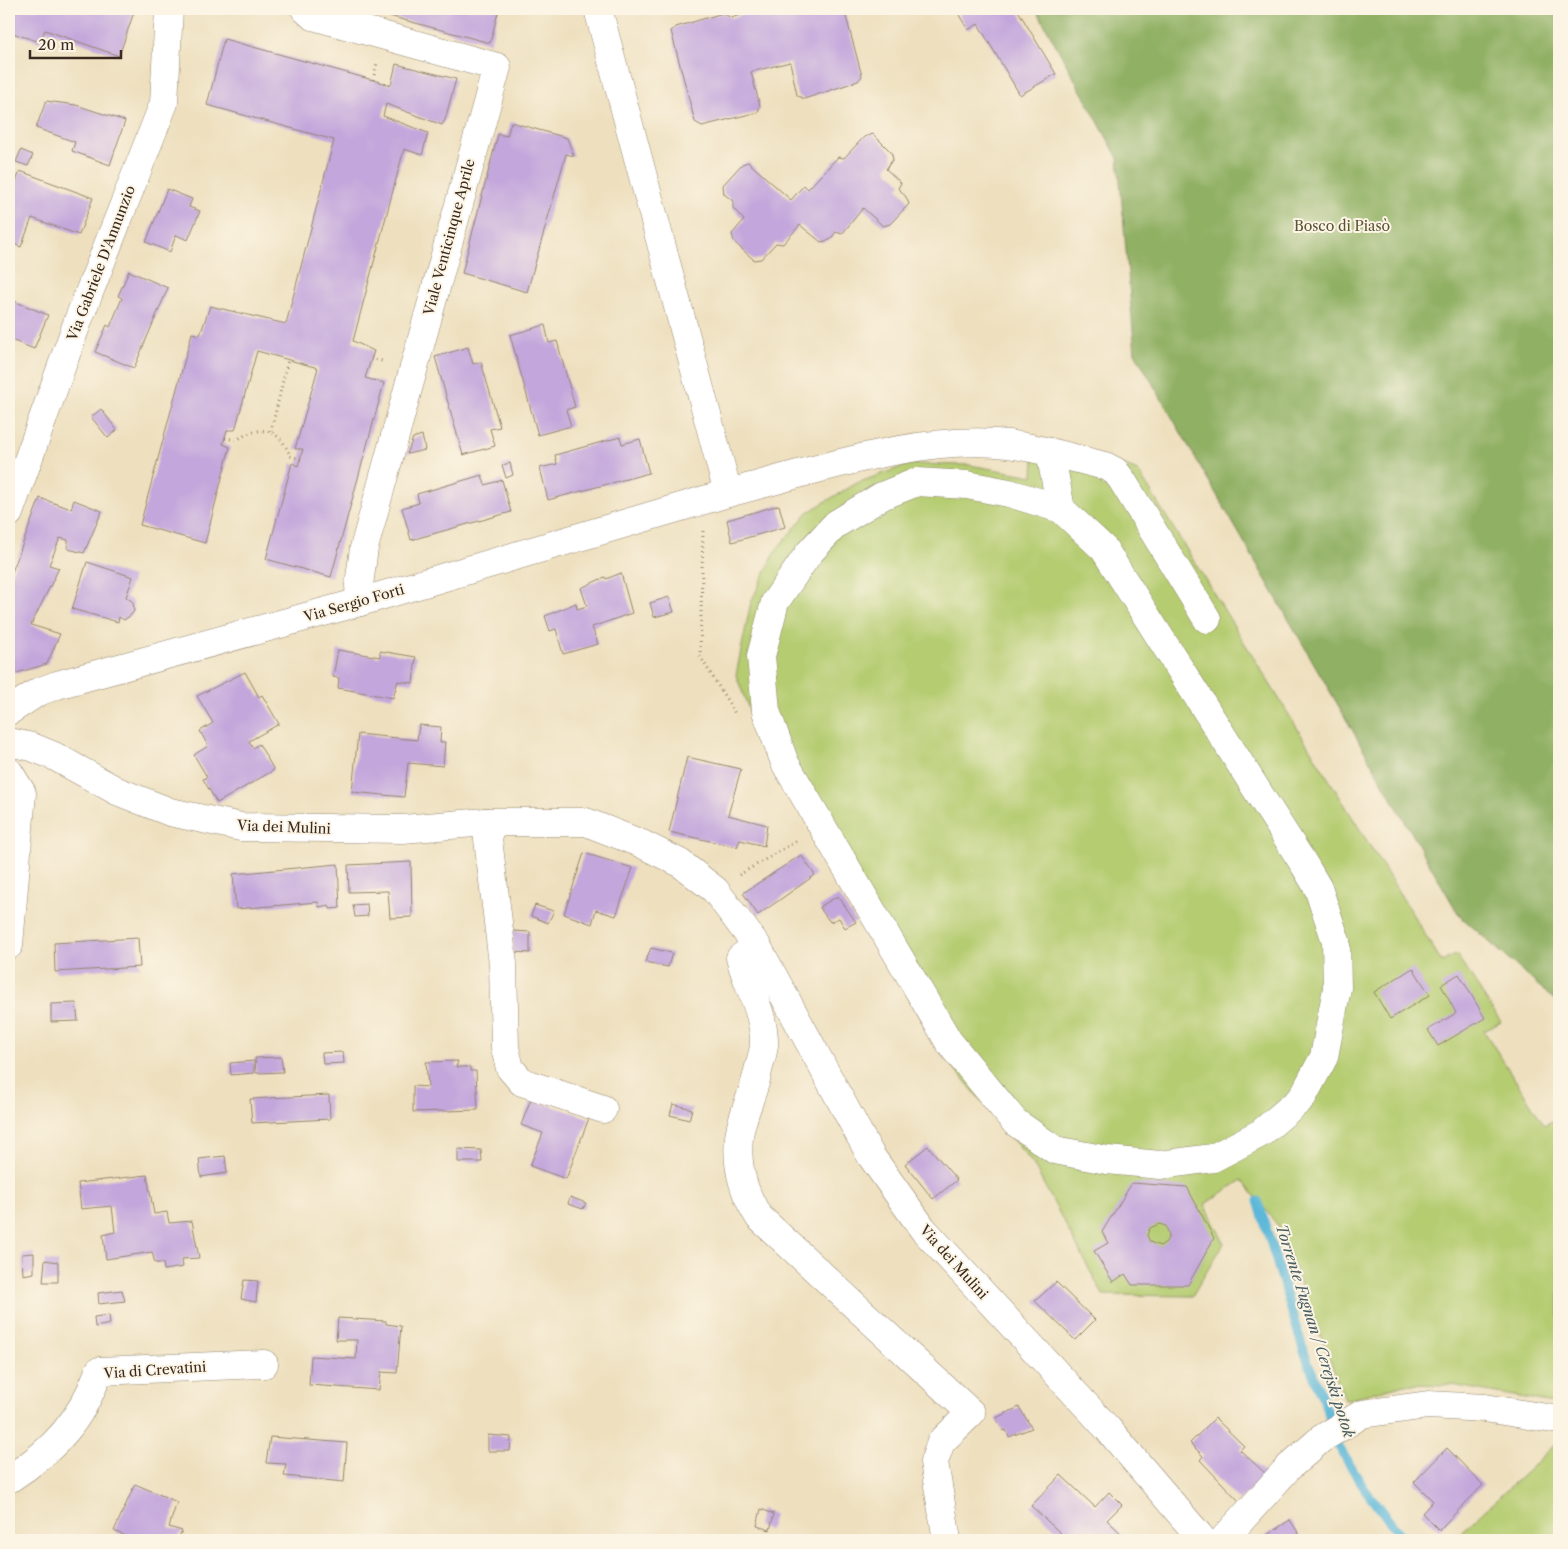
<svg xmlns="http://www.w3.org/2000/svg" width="1568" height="1549" font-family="'Libre Caslon Text',serif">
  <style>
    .green { fill: #b5cc71; stroke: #787b48 }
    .forest { fill: #90b063; stroke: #666d40 }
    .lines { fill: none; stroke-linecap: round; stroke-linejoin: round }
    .stream { stroke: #5bb7d9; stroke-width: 9 }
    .building { fill: #c2a6dc; fill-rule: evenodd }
    .minor-casing { stroke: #94856e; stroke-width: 29 }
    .path { stroke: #94856e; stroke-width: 3; stroke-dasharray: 1 4; stroke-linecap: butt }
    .minor { stroke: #fff; stroke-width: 28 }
    .labels { text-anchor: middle; stroke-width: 4; stroke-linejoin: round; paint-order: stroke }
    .park-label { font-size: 14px; fill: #5a5233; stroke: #fcf5e5 }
    .street-label { font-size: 14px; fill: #3b2a1e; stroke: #fcf5e5 }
    .water-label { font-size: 15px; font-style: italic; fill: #465b5f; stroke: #fcf5e5 }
  </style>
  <rect width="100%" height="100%" fill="#fcf5e5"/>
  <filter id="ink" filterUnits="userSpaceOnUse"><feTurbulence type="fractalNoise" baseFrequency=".02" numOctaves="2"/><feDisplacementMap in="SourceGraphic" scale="10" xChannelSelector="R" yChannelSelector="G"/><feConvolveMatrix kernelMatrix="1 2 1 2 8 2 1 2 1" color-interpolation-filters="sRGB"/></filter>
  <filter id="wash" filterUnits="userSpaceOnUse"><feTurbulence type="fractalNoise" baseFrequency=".0096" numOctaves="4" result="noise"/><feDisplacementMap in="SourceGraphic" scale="20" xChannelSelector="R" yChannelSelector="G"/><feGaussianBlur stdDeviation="1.12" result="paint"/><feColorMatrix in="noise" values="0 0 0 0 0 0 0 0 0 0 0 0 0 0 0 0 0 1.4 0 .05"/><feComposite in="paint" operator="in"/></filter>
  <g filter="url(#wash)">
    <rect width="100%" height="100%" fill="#eee0bf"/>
    <!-- green -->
    <g class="green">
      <path d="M1035,439L1085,451L1138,471L1442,962L1456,954L1501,1022L1484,1031L1544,1125L1559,1118V1404L1452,1385L1405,1384L1345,1400L1279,1227L1242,1180L1205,1204L1224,1243L1192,1296L1103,1295L1033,1164L938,1048L778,769L753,720L736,675L751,602L776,550L808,512L857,483L910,464L969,465L1033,476Z"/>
      <path d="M1556,1444L1559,1447V1540H1453Z"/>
    </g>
    <!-- forest -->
    <path class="forest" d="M1036,9H1559V1004L1459,915L1135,353L1118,158Z"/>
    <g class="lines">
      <!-- stream -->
      <path class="stream" d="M1258,1201L1303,1349L1328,1412L1334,1439L1364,1488L1404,1540"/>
    </g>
    <g id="blocks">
      <!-- building -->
      <g class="building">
        <path d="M9,9H135L119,56L45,30L40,42L9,32Z"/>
        <path d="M363,9H499L490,43Z"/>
        <path d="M759,9H844L862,76L858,81L804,99L797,95L790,62L751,72L760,106L758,112L702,126L695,122L671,31L676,27L723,13L731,18Z"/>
        <path d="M969,9H1017L1056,74L1020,95L978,24L968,30L959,15Z"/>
        <path d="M224,39L391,85L396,64L456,79L445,120L442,125L386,104L383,116L428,133L422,155L404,149L353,341L374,351L365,378L384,383L331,577L266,559L292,463L298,466L303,449H295L318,368L257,351L235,430H227L223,444L230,447L205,543L140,525L192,333L200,335L210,306L286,324L334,140L207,105Z"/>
        <path d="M46,101L76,105L125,121L110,165L72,151L75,142L36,128Z"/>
        <path d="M511,122L567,138L574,156L566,154L527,292L462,273L498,134L507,136Z"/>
        <path d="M873,134L891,152L893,159L886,169L901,183L898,188L906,197L909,204L890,224L883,226L863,208L842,234L836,232L830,240L821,242L800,225L783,244L776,243L761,259L754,260L734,242L732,234L744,220L733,208V201L724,194L723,185L742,164L748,162L791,200L804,185L808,189L838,157L844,158L864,137Z"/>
        <path d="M21,150L33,155L28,166L16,162Z"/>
        <path d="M20,171L93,198L79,235L32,218L21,247L9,242V200Z"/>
        <path d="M167,189L192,199L189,207L200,211L188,240L176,235L170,252L146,242Z"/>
        <path d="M129,271L168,288L134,368L95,352L107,325L110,327L122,298L118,296Z"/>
        <path d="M9,299L48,315L34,349L9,339Z"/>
        <path d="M545,325L549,343L557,341L575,407L566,410L571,426L538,435L510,335Z"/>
        <path d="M468,347L473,364L481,362L500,427L490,429L495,446L463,455L435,357Z"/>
        <path d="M101,409L117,430L108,438L91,417Z"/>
        <path d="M422,435L425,450L407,454L413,438Z"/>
        <path d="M620,437L622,444L640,439L649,473L548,500L540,468L557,464L555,455Z"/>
        <path d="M510,463L513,475L506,478L502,465Z"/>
        <path d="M482,475L485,485L502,480L511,512L411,540L402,508L419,503L417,494Z"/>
        <path d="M40,498L71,509L74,500L102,511L84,553L68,549V540L60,538L49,565L59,568L31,625L60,634L47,664L17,673L9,670V580Z"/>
        <path d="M779,505L785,527L732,542L727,520Z"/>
        <path d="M87,562L133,577L126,597L133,602L134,611L131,615L124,620L119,617L118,622L72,609Z"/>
        <path d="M621,573L632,613L592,627L598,644L563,654L556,629L550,631L545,616L576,603L577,609L587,606L581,588L605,577L606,579Z"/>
        <path d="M669,597L674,612L654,617L650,603Z"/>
        <path d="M338,650L380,657V651L416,657L413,683L398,681L393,698L338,688L339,678L333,677Z"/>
        <path d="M245,672L259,697L262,695L279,724L249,741L253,748L259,744L274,770L217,803L203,779L207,777L194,755L208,746L200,731L213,723L197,696Z"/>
        <path d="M419,725L441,727L440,742H445L443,766L408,763L404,797L352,792L358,734L417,740Z"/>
        <path d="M687,757L741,769L728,815L767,825L764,846L740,840L737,847L669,832Z"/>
        <path d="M584,853L633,868L616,916L596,910L592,924L564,914Z"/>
        <path d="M801,855L815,875L758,915L743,893Z"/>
        <path d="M411,862L412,917L390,918L388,891L349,892L348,865Z"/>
        <path d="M338,864L340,908L330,909L329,905L319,907L318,902L236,909L233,874Z"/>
        <path d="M838,896L856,922L845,928L839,918L830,922L819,907Z"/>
        <path d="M367,904L368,916L355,917L353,905Z"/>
        <path d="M535,905L554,911L548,923L531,916Z"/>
        <path d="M513,931L530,932V953L513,952Z"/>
        <path d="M138,938L140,967L55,972L54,943Z"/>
        <path d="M651,948L672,953L668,967L645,962Z"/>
        <path d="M1413,968L1430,995L1390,1019L1374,992Z"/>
        <path d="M1459,974L1485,1018L1438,1046L1428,1030L1456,1013L1441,985Z"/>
        <path d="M76,1003L78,1021L51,1022V1004Z"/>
        <path d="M343,1052L344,1063L323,1064L322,1053Z"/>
        <path d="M281,1057L283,1072L256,1073L255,1058Z"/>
        <path d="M254,1061V1073L231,1075L230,1063Z"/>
        <path d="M458,1061L456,1067H470V1071H476L478,1110L413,1112V1086L428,1087L426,1062Z"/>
        <path d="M329,1095L330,1119L252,1123L250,1099Z"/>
        <path d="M531,1099L589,1118L566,1179L530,1166L543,1133L521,1125Z"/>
        <path d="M673,1104L692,1109L689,1120L670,1115Z"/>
        <path d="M928,1146L957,1180L933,1199L905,1164Z"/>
        <path d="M458,1149L481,1150L482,1162H458Z"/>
        <path d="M225,1156L227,1173L201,1177L199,1159Z"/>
        <path d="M147,1175L154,1214L167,1212L169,1223L192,1221L199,1258L182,1259L183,1267L164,1270L163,1263H155L152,1252L106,1259L103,1235L115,1232L112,1206L81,1209L78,1183Z"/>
        <path d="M1132,1183L1187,1187L1214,1238L1188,1285H1132L1125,1274L1113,1282L1094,1251L1108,1243L1102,1232ZM1159,1224L1166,1226L1169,1236L1166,1242L1160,1246L1150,1242L1147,1235L1150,1228Z"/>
        <path d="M570,1197L586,1203L583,1209L568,1204Z"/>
        <path d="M34,1253V1273L23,1275L22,1254Z"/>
        <path d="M45,1260L58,1262V1282H43Z"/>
        <path d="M244,1280L258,1281L256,1302L241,1299Z"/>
        <path d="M1056,1282L1095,1320L1075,1340L1035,1301Z"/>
        <path d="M122,1290L125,1301L99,1304L98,1293Z"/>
        <path d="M109,1315L110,1324L95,1327L94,1317Z"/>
        <path d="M338,1318L386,1321V1324L401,1326L397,1373L381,1372L379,1390L309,1385L311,1356L356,1359L357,1340H336Z"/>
        <path d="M1019,1407L1032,1428L1009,1437L1006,1430L1003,1431L996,1418Z"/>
        <path d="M1215,1418L1244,1446L1240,1450L1267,1475L1239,1501L1200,1460L1203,1456L1190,1443Z"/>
        <path d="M488,1435L511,1437L510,1451H488Z"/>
        <path d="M270,1437L347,1443L344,1482L284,1476L286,1464L266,1463Z"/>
        <path d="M1447,1448L1483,1485L1439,1530L1422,1513L1433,1501L1414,1482Z"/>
        <path d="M1061,1475L1095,1507L1109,1492L1122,1505L1107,1520L1128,1540H1068L1031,1506Z"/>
        <path d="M135,1484L177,1502L169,1527L182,1531L177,1540H135L114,1531Z"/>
        <path d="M761,1509L774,1514L770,1530L757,1526Z"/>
        <path d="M1290,1520L1303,1540H1259Z"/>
      </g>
    </g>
  </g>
  <g filter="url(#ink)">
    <use href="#blocks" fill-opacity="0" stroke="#94856e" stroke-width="1"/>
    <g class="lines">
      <!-- minor casing -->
      <g class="minor-casing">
        <g id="minor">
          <path d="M305,9L313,16L497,67L364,548L359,585L360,602"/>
          <path d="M1050,452L1061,509L1009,493L967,485L917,482L882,496L836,524L809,553L775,602L761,656L766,711L785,763L949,1042L1015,1122L1055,1150L1107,1160L1160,1165L1213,1158L1261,1133L1302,1098L1324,1057L1337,988L1336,941L1318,888L1305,866L1104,549L1061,509"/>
          <path d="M728,493C814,471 920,434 1008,444C1041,448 1073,458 1105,466L1115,471L1122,480L1207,619"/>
          <path d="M9,513L79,318L164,103L169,9"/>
          <path d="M9,711L38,692L57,685L360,602L728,493L598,9"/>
          <path d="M9,742L32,747L54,756L117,791L170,812L241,827L403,829L486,822H586L642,844L680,863L715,890L757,946L871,1156L923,1229L1108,1429L1203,1540"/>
          <path d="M9,772L22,793L9,945"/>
          <path d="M486,822L503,964L505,1048L510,1068L522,1082L603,1109"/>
          <path d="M757,946L740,958C748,988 765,1013 764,1045C763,1054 760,1063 758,1071C754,1093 741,1116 739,1137C736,1166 744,1194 759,1217L971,1413L941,1442L934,1462L947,1540"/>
          <path d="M9,1479C53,1451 81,1421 99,1371L264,1364"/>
          <path d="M1223,1540L1288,1468L1321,1439L1362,1414L1428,1405L1485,1408L1559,1420"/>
        </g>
      </g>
      <!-- path -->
      <g class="path">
        <path d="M373,80L377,63"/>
        <path d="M371,358L385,362"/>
        <path d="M271,431L288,360"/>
        <path d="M225,438L237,440C260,424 280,428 290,456L301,459"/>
        <path d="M703,531L700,656L736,715"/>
        <path d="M739,875L798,840"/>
      </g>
      <!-- minor -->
      <use href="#minor" class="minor"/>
    </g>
  </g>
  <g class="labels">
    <!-- park labels -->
    <g class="park-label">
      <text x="1342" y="231">Bosco di Piasò</text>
    </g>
    <!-- street labels -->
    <g class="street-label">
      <text transform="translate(449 237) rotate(-75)" y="5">Viale Venticinque Aprile</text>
      <text transform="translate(101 263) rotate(-69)" y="5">Via Gabriele D'Annunzio</text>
      <text transform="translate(354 603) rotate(-16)" y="5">Via Sergio Forti</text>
      <text transform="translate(284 827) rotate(2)" y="5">Via dei Mulini</text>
      <text transform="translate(954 1262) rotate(48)" y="5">Via dei Mulini</text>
      <text transform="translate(155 1370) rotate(-4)" y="5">Via di Crevatini</text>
    </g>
    <!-- water labels -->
    <g class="water-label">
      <text transform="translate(1315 1331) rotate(72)" y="5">Torrente Fugnan / Cerejski potok</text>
    </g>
  </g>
  <!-- margin -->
  <rect width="1568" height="1549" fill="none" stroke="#fcf5e5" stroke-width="30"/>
  <!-- scale -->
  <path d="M30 50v8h91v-8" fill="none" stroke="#3b2a1e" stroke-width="2.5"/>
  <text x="38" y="50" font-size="15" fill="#3b2a1e" stroke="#fcf5e5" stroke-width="4" paint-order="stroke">20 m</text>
</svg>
